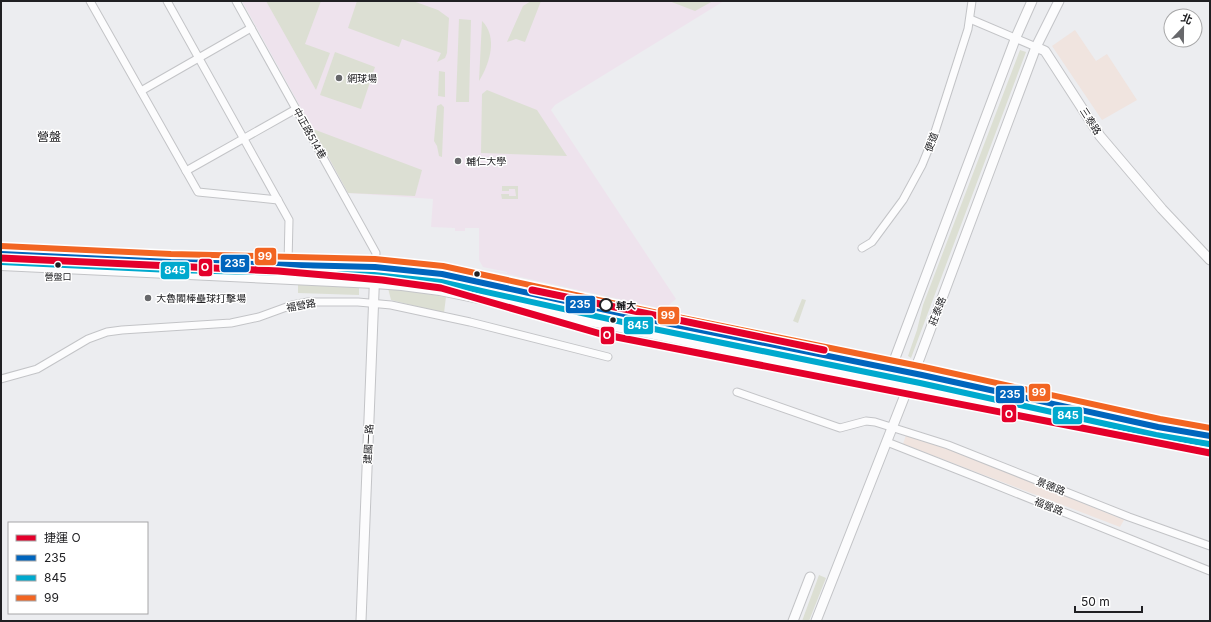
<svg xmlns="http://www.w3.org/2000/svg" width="1211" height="622" font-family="Inter,'Noto Sans TC',sans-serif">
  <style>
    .commercial { fill: #f0e4df }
    .education { fill: #eee3ed }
    .green { fill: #dcdfd3 }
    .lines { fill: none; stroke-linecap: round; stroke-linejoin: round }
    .minor-casing { stroke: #c3c4c7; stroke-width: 9 }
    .tertiary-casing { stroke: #c3c4c7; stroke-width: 11 }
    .primary-casing { stroke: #c3c4c7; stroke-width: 14 }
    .minor { stroke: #fcfcfd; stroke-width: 7 }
    .tertiary { stroke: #fcfcfd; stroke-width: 9 }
    .primary { stroke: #fcfcfd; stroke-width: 12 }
    .bus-1-casing { stroke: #fff; stroke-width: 9 }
    .bus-2-casing { stroke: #fff; stroke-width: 9 }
    .bus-3-casing { stroke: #fff; stroke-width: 9 }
    .bus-1 { stroke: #0065bd; stroke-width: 6 }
    .bus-2 { stroke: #00a9ce; stroke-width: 6 }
    .bus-3 { stroke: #f26522; stroke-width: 6 }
    .metro-1-casing { stroke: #fff; stroke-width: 10 }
    .metro-1 { stroke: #e4002b; stroke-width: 7 }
    .poi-dot { fill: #67686b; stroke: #fff; stroke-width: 1.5 }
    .bus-dot { fill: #202023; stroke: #fff; stroke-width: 1.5 }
    .stop-dot { fill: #fff; stroke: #202023; stroke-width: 2 }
    .labels { text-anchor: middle; stroke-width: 3; stroke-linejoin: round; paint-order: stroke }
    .bus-label { font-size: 9px; fill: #202023; stroke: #fff }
    .poi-label { font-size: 10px; fill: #202023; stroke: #fff; text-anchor: start }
    .street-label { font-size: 10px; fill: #202023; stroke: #fff }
    .stop-label { font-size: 10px; font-weight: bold; fill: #202023; stroke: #fff; text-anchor: start }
    .quarter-label { font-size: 12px; fill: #202023; stroke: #fff }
    .line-badge { stroke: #fff; stroke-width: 1.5 }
    .badge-label { font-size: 11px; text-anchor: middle; font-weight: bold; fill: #fff }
  </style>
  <rect width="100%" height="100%" fill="#ecedf0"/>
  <!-- commercial -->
  <g class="commercial">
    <path d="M1075,30L1096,61L1107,54L1137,100L1102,120L1052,46Z"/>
    <path d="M906,435L970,457L1124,520L1120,527L903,444Z"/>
  </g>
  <!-- education -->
  <path class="education" d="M242,1H724L555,105L551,110L676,299L664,309L484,269L507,273V272L483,267L479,260V228H465V231H455V228L431,227L433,199L348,193Z"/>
  <!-- green -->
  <g class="green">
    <path d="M266,1H321L305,44L330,53L316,90Z"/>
    <path d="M357,1H413L438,10L449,18L447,53L445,58L437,62L441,53L402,39L399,47L348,28Z"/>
    <path d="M531,1H541L525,42L516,39L507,42L523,6Z"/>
    <path d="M669,1H713L695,11Z"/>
    <path d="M459,19L471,20L469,102H456Z"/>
    <path d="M482,21C498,37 490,63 479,81Z"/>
    <path d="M1020,50L1026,52L911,358L908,356L917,330L923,305Z"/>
    <path d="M335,52L375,67L361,109L320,95Z"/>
    <path d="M439,71L445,72V97L438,96Z"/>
    <path d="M487,90L537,110L567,156L481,153L482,94Z"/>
    <path d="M441,104L444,107L442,157L439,156L437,146L434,141L437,106Z"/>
    <path d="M313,129L422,170L415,196L348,193Z"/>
    <path d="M502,186H518V199H502L501,194H509V196H516L515,189H509V191H502Z"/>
    <path d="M298,285L359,287V295L298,293Z"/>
    <path d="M388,288L446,297L444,313L391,300Z"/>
    <path d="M802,299L806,300L798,323L793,321Z"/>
    <path d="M819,575L826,578L809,621H802Z"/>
  </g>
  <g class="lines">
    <!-- minor casing -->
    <g class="minor-casing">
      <g id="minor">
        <path d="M90,1L198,192L278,200"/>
        <path d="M167,1L289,220L288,264"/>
        <path d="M236,1L376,253L375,267"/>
        <path d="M970,19L1036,47"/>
        <path d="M141,91L251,28"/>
        <path d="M186,171L296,109"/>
        <path d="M862,248L872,242L903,200L922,165L933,138L968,29L972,1"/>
        <path d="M1,379L37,369L88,339L107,332L122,330L231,323L259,317L292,305L308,302H358L391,305L470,322L608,357"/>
        <path d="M737,392L840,428L866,421L875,422L948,445L1129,517L1210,546"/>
        <path d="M887,442L981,479L1210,571"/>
      </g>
    </g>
    <!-- tertiary casing -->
    <g class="tertiary-casing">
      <g id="tertiary">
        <path d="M1036,47L1045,51L1100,136L1162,209L1210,260"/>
        <path d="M886,382L1016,37L1032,1"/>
        <path d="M361,621L375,267"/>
        <path d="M793,621L810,577"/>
        <path d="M816,621L920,357L1036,47L1059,1"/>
      </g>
    </g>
    <!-- primary casing -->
    <g class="primary-casing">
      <g id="primary">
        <path d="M1,254L171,262L375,267L442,274L656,321L922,375L1158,427L1210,436"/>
        <path d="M1,264L375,282L402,284L440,289L752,353L886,382L1210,447"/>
      </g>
    </g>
    <!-- minor -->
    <use href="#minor" class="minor"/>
    <!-- tertiary -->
    <use href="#tertiary" class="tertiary"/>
    <!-- primary -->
    <use href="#primary" class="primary"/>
    <!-- bus-1 casing -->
    <g class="bus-1-casing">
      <path id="bus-1" d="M1,254L171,262L375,267L442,274L656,321L922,375L1158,427L1210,436"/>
    </g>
    <!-- bus-2 casing -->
    <g class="bus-2-casing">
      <path id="bus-2" d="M1,262L171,270L374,275L441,282L654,329L920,383L1156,435L1209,444"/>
    </g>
    <!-- bus-3 casing -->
    <g class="bus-3-casing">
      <path id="bus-3" d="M1,246L171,254L375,259L443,266L658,313L924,367L1160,419L1210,428"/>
    </g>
    <!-- bus-1 -->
    <use href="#bus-1" class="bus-1"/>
    <!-- bus-2 -->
    <use href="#bus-2" class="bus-2"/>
    <!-- bus-3 -->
    <use href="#bus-3" class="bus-3"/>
    <!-- metro-1 casing -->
    <g class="metro-1-casing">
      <g id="metro-1">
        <path d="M1,258L278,271L382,280L441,288L601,334L1210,453"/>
        <path d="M532,290L824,350"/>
      </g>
    </g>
    <!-- metro-1 -->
    <use href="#metro-1" class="metro-1"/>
  </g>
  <!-- markers -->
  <g class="poi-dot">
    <circle cx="339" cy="78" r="4"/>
    <circle cx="458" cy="161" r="4"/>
    <circle cx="148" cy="298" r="4"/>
  </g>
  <g class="bus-dot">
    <circle cx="58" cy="265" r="3.5"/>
    <circle cx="477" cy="274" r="3.5"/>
    <circle cx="613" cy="320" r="3.5"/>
  </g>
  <circle class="stop-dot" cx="606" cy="305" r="6"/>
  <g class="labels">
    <!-- bus labels -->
    <g class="bus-label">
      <text x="58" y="280">營盤口</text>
    </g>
    <!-- poi labels -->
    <g class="poi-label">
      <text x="347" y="82">網球場</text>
      <text x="466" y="165">輔仁大學</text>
      <text x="156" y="302">大魯閣棒壘球打擊場</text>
    </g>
    <!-- street labels -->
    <g class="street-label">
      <text transform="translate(1091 121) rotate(57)" y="4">三泰路</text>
      <text transform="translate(310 133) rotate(61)" y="4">中正路514巷</text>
      <text transform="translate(931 142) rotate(-70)" y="4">便道</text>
      <text transform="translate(301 305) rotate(-10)" y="4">福營路</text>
      <text transform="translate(937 311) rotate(-69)" y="4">莊泰路</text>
      <text transform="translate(368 444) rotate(-87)" y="4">建國一路</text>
      <text transform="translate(1051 486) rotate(22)" y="4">景德路</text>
      <text transform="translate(1049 506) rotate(22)" y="4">福營路</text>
    </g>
    <!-- stop labels -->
    <g class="stop-label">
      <text x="616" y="309">輔大</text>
    </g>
    <!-- quarter labels -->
    <g class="quarter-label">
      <text x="49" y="141">營盤</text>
    </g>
  </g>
  <g class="line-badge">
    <rect x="254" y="247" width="23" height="19" rx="4" fill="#f26522"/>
    <rect x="220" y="254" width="30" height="19" rx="4" fill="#0065bd"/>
    <rect x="198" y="258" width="15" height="19" rx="4" fill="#e4002b"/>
    <rect x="160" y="261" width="30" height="19" rx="4" fill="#00a9ce"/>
    <rect x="565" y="295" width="31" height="19" rx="4" fill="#0065bd"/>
    <rect x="657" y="306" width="23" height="19" rx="4" fill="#f26522"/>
    <rect x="623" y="316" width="31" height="19" rx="4" fill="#00a9ce"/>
    <rect x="600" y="326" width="15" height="19" rx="4" fill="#e4002b"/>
    <rect x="1028" y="383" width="23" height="19" rx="4" fill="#f26522"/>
    <rect x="995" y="385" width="30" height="19" rx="4" fill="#0065bd"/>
    <rect x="1001" y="404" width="16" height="19" rx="4" fill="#e4002b"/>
    <rect x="1052" y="406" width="31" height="19" rx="4" fill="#00a9ce"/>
  </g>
  <g class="badge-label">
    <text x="265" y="260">99</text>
    <text x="235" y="267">235</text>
    <text x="205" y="271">O</text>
    <text x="175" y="274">845</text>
    <text x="580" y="308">235</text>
    <text x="668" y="319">99</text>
    <text x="638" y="329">845</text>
    <text x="607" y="339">O</text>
    <text x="1039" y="396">99</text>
    <text x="1010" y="398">235</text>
    <text x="1009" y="418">O</text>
    <text x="1068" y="419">845</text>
  </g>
  <!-- border -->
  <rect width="1211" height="622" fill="none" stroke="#202023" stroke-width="4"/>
  <!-- legend -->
  <rect x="8" y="522" width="140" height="92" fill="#ffffff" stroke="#a6a6a7"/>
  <rect x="16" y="535" width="20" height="6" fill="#e4002b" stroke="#a6a6a7"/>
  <text x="44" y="542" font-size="12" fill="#202023">捷運 O</text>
  <rect x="16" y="555" width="20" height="6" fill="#0065bd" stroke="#a6a6a7"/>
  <text x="44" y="562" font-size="12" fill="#202023">235</text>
  <rect x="16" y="575" width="20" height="6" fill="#00a9ce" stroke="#a6a6a7"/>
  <text x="44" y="582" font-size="12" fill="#202023">845</text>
  <rect x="16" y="595" width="20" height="6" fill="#f26522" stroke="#a6a6a7"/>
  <text x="44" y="602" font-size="12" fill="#202023">99</text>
  <!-- north arrow -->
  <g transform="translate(1183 28) rotate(22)"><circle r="19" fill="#ffffff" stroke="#a6a6a7"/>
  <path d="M0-3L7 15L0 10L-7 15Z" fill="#67686b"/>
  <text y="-6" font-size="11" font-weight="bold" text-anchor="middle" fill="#202023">北</text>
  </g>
  <!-- scale -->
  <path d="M1075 606v6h67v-6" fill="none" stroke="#202023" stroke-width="2"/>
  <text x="1081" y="606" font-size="12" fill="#202023" stroke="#ffffff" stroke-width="3" paint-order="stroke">50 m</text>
</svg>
